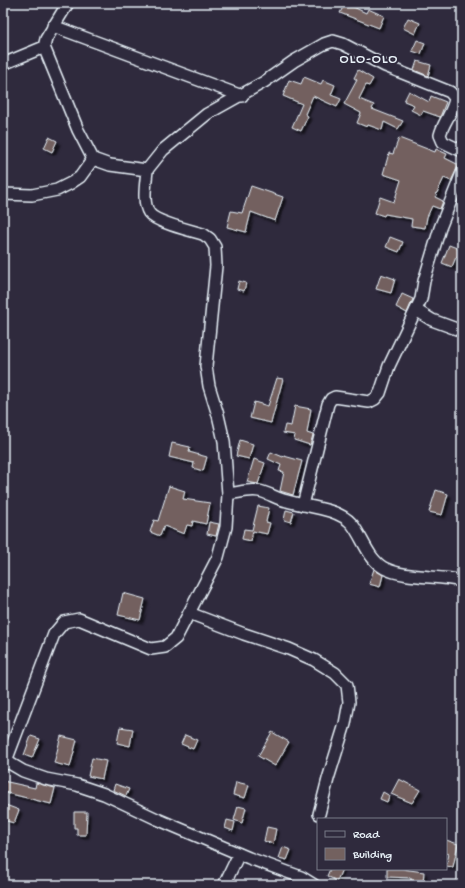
<svg xmlns="http://www.w3.org/2000/svg" width="465" height="888" font-family="'Gochi Hand',sans-serif">
  <style>
    .building { fill: #73615f; stroke: #e8f1f8; filter: url(#shadow) }
    .lines { fill: none; stroke-linecap: round; stroke-linejoin: round }
    .street-casing { stroke: #e8f1f8; stroke-width: 14 }
    .secondary-casing { stroke: #e8f1f8; stroke-width: 19 }
    .street { stroke: #2f2a3d; stroke-width: 11 }
    .secondary { stroke: #2f2a3d; stroke-width: 16 }
    .labels { text-anchor: middle; stroke-width: 4; stroke-linejoin: round; paint-order: stroke }
    .quarter-label { font-size: 15px; letter-spacing: 1px; fill: #e8f1f8; stroke: #2f2a3d }
  </style>
  <defs>
    <filter id="shadow"><feDropShadow dx="3" dy="3" stdDeviation="1" flood-color="#0009"/></filter>
  </defs>
  <rect width="100%" height="100%" fill="#2f2a3d"/>
  <filter id="ink" filterUnits="userSpaceOnUse"><feTurbulence type="fractalNoise" baseFrequency=".025" numOctaves="2"/><feDisplacementMap in="SourceGraphic" scale="8" xChannelSelector="R" yChannelSelector="G"/><feConvolveMatrix kernelMatrix="1 2 1 2 8 2 1 2 1" color-interpolation-filters="sRGB"/></filter>
  <g filter="url(#ink)">
    <!-- building -->
    <g class="building">
      <path d="M345,3L366,13L368,9L384,16L379,28L340,13Z"/>
      <path d="M408,18L420,23L415,34L403,28Z"/>
      <path d="M417,40L425,43L421,54L412,51Z"/>
      <path d="M417,61L431,65L428,76L414,70Z"/>
      <path d="M358,70L373,79L369,86L366,85L359,99L374,105L372,109L403,121L398,129L384,122L382,130L368,125L367,127L357,123L361,113L344,104L357,80L354,78Z"/>
      <path d="M304,77L321,84L323,80L335,85L331,95L341,99L337,107L313,96L305,114L308,116L301,131L292,127L302,104L283,96L289,80L301,84Z"/>
      <path d="M409,91L429,102L431,96L446,102L440,117L423,111L421,115L411,110L414,105L404,101Z"/>
      <path d="M49,137L57,141L52,152L44,148Z"/>
      <path d="M399,138L435,152L436,149L447,154L445,158L459,165L451,181L444,178L435,197L443,201L440,209L432,206L427,217L425,228L411,226L412,219L385,214L384,216L375,213L380,197L394,202L401,180L383,174L389,153L393,154Z"/>
      <path d="M251,186L283,197L275,221L251,212L246,232L227,227L231,211L242,213Z"/>
      <path d="M390,237L403,242L399,252L386,247Z"/>
      <path d="M449,245L462,250V259L456,257L452,267L442,263Z"/>
      <path d="M381,274L395,279L391,293L376,289Z"/>
      <path d="M239,281L246,283L244,291L237,289Z"/>
      <path d="M402,294L413,299L407,313L396,307Z"/>
      <path d="M277,378L283,379L271,423L250,418L254,402L268,406Z"/>
      <path d="M295,406L311,409L307,433L313,435L310,445L294,440L295,435L283,433L285,425L291,426Z"/>
      <path d="M240,440L253,444L249,459L236,456Z"/>
      <path d="M172,443L190,447L189,452L207,457L203,471L193,468L194,463L169,457Z"/>
      <path d="M271,452L283,457L284,456L302,461L293,495L280,491L284,472L279,471L281,465L268,459Z"/>
      <path d="M254,459L265,463L258,484L247,482Z"/>
      <path d="M169,486L185,491L183,499L210,503L206,524L193,521L192,526L187,525L184,534L164,526L160,536L150,532L154,520L158,521Z"/>
      <path d="M436,490L448,494L442,515L429,512Z"/>
      <path d="M258,506L269,508L266,522L270,523L267,534L253,531L251,541L242,539L244,529L252,530Z"/>
      <path d="M286,510L294,512L291,522L284,520Z"/>
      <path d="M209,522L219,524L216,536L207,534Z"/>
      <path d="M374,569L383,575L380,587L369,584Z"/>
      <path d="M123,593L145,599L140,620L118,615Z"/>
      <path d="M120,727L133,729L130,746L117,743Z"/>
      <path d="M272,732L289,742L275,766L258,756Z"/>
      <path d="M185,735L197,740L193,749L181,744Z"/>
      <path d="M31,736L40,739L32,758L24,755Z"/>
      <path d="M61,736L77,740L70,767L54,763Z"/>
      <path d="M92,758L106,761L102,779L88,776Z"/>
      <path d="M399,779L420,790L412,803L391,794Z"/>
      <path d="M3,781L35,788L36,783L55,788L51,804L3,792Z"/>
      <path d="M236,782L249,785L245,798L233,795Z"/>
      <path d="M115,784L129,789L126,796L113,790Z"/>
      <path d="M383,792L390,796L387,802L380,799Z"/>
      <path d="M3,804L19,810L14,823L3,820Z"/>
      <path d="M238,806L246,808L242,823L234,820Z"/>
      <path d="M74,812H87L86,835H77V828H74Z"/>
      <path d="M227,820L235,822L233,831L225,828Z"/>
      <path d="M267,827L276,829L273,844L264,841Z"/>
      <path d="M446,840L458,844L453,867L446,866L449,854L446,853Z"/>
      <path d="M283,847L291,850L287,860L279,858Z"/>
      <path d="M330,869H342L337,881L327,876Z"/>
      <path d="M387,869H402L424,872L423,883L411,881V878L387,877Z"/>
    </g>
    <g class="lines">
      <!-- street casing -->
      <g class="street-casing">
        <g id="street">
          <path d="M68,3L46,39L44,47L78,130L93,159L110,165L147,170C146,183 142,202 149,213C155,222 192,231 203,234L210,239L215,247L216,266L206,366L209,386L218,415L224,441L228,494L226,527L218,557L176,638L165,647L151,649L79,619L64,622L54,634L6,761L23,771L46,779L77,785L104,794L157,819L249,858L301,877L314,885"/>
          <path d="M53,26L242,96"/>
          <path d="M3,64L44,47"/>
          <path d="M147,170L163,150L207,114L264,82L294,61L324,44L333,41L343,44L385,66L450,92L455,98C454,111 443,122 440,135L443,142L462,151"/>
          <path d="M3,194L32,195L57,190L71,183L80,177L93,159"/>
          <path d="M416,310L432,320L462,331"/>
          <path d="M228,494C238,493 249,489 259,491C269,493 277,499 287,501C307,507 338,508 352,524C363,538 368,559 384,568C406,579 438,575 462,581"/>
          <path d="M303,505L328,404L331,399L335,397L369,402L375,399L380,393L389,366L421,299L424,281L440,228L462,173"/>
          <path d="M189,613L244,634L289,649L314,660L335,673L347,685L349,702L345,724L328,779L319,814"/>
          <path d="M224,885L239,854"/>
        </g>
      </g>
      <!-- secondary casing -->
      <g class="secondary-casing">
        <path id="secondary" d="M3,760L6,761"/>
      </g>
      <!-- street -->
      <use href="#street" class="street"/>
      <!-- secondary -->
      <use href="#secondary" class="secondary"/>
    </g>
  </g>
  <g class="labels">
    <!-- quarter labels -->
    <g class="quarter-label">
      <text x="369" y="62">OLO-OLO</text>
    </g>
  </g>
  <!-- margin -->
  <rect width="465" height="888" fill="none" stroke="#2f2a3d" stroke-width="16"/>
  <rect x="8" y="8" width="449" height="872" fill="none" stroke="#e8f1f8" stroke-width="1.5" filter="url(#ink)"/>
  <!-- legend -->
  <rect x="317" y="818" width="130" height="52" fill="#2f2a3d" stroke="#797a88"/>
  <rect x="325" y="831" width="20" height="6" fill="#2f2a3d" stroke="#797a88"/>
  <text x="353" y="838" font-size="12" fill="#e8f1f8">Road</text>
  <rect x="325" y="848" width="20" height="12" fill="#73615f" stroke="#797a88"/>
  <text x="353" y="858" font-size="12" fill="#e8f1f8">Building</text>
</svg>
